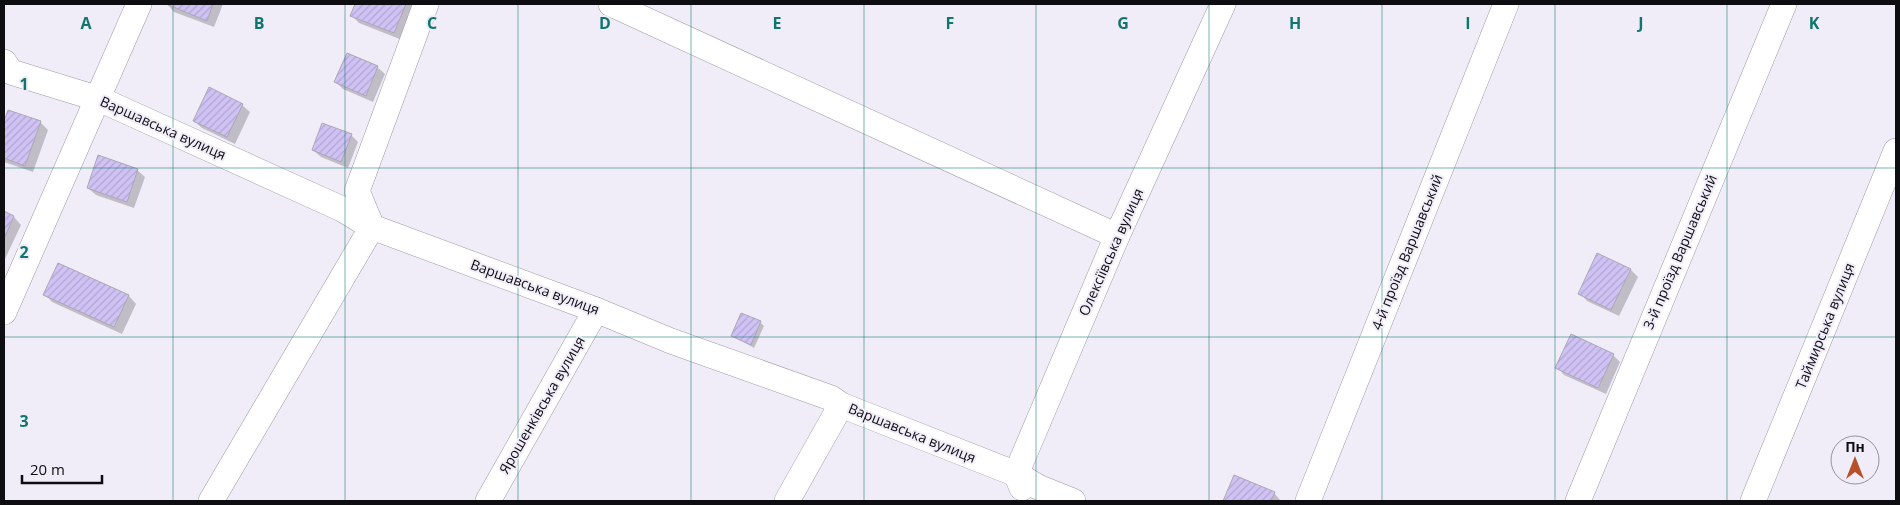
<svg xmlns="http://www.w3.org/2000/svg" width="1900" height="505" font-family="'Open Sans',sans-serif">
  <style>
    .shadow { fill: #0003 }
    .building { fill: url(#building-hatch); stroke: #aba8b4 }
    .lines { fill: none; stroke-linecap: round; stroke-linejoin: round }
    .minor-casing { stroke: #9e9ba7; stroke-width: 26 }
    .minor { stroke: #fff; stroke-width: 25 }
    .grid { fill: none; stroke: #0f766e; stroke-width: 1; stroke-opacity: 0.55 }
    .labels { text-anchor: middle; stroke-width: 4; stroke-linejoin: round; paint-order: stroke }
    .street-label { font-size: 14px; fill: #0e0d11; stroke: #f0edf9 }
    .grid-label { font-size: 16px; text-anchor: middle; font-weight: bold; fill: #0f766e; stroke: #f0edf9; stroke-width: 4; stroke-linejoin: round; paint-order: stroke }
  </style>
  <defs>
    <pattern id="building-hatch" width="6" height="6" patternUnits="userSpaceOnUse" patternTransform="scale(1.25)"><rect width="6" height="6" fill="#d0c2f4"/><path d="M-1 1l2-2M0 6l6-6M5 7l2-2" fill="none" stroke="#b1a6d0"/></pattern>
  </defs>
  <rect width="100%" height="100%" fill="#f0edf9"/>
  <!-- shadow -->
  <g class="shadow">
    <path d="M167,4H223L214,27L174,12Z"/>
    <path d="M356,4H416L402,40L359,23L352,16Z"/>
    <path d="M377,67L385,74L373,102L343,89L336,82Z"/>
    <path d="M242,105L250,112L235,144L202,128L194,121Z"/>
    <path d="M9,111L40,122L48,130L33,172L4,162V125Z"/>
    <path d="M351,135L358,142L348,168L321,157L313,150Z"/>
    <path d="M137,170L145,177L134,208L96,195L88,188Z"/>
    <path d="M4,213L14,217L21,225L5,259Z"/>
    <path d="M58,264L129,296L136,304L122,334L52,302L45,294Z"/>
    <path d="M1631,270L1638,277L1619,316L1587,301L1580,293Z"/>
    <path d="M760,322L764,326L754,348L733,336Z"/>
    <path d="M1613,355L1620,362L1606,394L1564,375L1557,367Z"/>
    <path d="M1235,476L1274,493L1281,501H1224Z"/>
  </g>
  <!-- building -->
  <g class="building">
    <path d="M166,4H213L207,21Z"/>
    <path d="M355,4H406L394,33L350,16Z"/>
    <path d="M347,53L378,66L366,96L334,82Z"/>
    <path d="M209,87L243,104L227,137L193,121Z"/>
    <path d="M8,110L41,121L25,166L4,158V121Z"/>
    <path d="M322,123L352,134L341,162L312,150Z"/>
    <path d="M98,155L138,169L127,202L87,188Z"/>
    <path d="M4,211L14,216L4,239Z"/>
    <path d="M1597,253L1631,269L1611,310L1578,294Z"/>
    <path d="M58,263L129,295L114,327L43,295Z"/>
    <path d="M741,313L761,321L751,345L731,336Z"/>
    <path d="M1571,334L1614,354L1598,388L1555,368Z"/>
    <path d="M1234,475L1275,492L1271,501H1223Z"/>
  </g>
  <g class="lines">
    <!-- minor casing -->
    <g class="minor-casing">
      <g id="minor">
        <path d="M611,4L1117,236"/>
        <path d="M4,62L11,72L99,99L342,209L372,227L596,310L671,341L831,398L841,405L1016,474L1038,487L1073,501"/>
        <path d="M4,312L139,4"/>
        <path d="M1022,488L1016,474L1117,236L1223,4"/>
        <path d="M211,501L372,227L357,191L426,4"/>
        <path d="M488,501L596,310"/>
        <path d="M787,501L841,405"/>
        <path d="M1308,501L1506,4"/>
        <path d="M1578,501L1784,4"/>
        <path d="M1753,501L1896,151"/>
      </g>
    </g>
    <!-- minor -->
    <use href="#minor" class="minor"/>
  </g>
  <!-- grid -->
  <path class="grid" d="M173,4V501M345,4V501M518,4V501M691,4V501M864,4V501M1036,4V501M1209,4V501M1382,4V501M1555,4V501M1727,4V501M4,168H1896M4,337H1896"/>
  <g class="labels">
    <!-- street labels -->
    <g class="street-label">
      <text transform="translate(163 128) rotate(24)" y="5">Варшавська вулиця</text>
      <text transform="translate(1111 252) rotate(-66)" y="5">Олексіївська вулиця</text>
      <text transform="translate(1407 252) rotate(-68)" y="5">4-й проїзд Варшавський</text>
      <text transform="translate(1680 252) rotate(-67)" y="5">3-й проїзд Варшавський</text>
      <text transform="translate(535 287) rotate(20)" y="5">Варшавська вулиця</text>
      <text transform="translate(1825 326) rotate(-68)" y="5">Таймирська вулиця</text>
      <text transform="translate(542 405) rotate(-60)" y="5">Ярошенківська вулиця</text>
      <text transform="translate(912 433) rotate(22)" y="5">Варшавська вулиця</text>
    </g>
  </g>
  <g class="grid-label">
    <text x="86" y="29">A</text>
    <text x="259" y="29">B</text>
    <text x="432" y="29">C</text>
    <text x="605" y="29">D</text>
    <text x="777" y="29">E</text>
    <text x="950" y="29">F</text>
    <text x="1123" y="29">G</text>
    <text x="1295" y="29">H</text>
    <text x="1468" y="29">I</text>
    <text x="1641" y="29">J</text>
    <text x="1814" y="29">K</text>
    <text x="24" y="90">1</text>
    <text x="24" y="258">2</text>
    <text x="24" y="427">3</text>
  </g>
  <!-- border -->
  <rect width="1900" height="505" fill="none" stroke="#0e0d11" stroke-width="10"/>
  <!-- north arrow -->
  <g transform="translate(1855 460)"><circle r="24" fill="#f0edf9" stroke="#96939c"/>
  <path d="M0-4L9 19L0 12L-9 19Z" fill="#b74f29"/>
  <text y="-8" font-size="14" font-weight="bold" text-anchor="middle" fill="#0e0d11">Пн</text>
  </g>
  <!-- scale -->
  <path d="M22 475v8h80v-8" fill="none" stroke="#0e0d11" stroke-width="2.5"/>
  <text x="30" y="475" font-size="15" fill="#0e0d11" stroke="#f0edf9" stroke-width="4" paint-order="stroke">20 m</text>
</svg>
